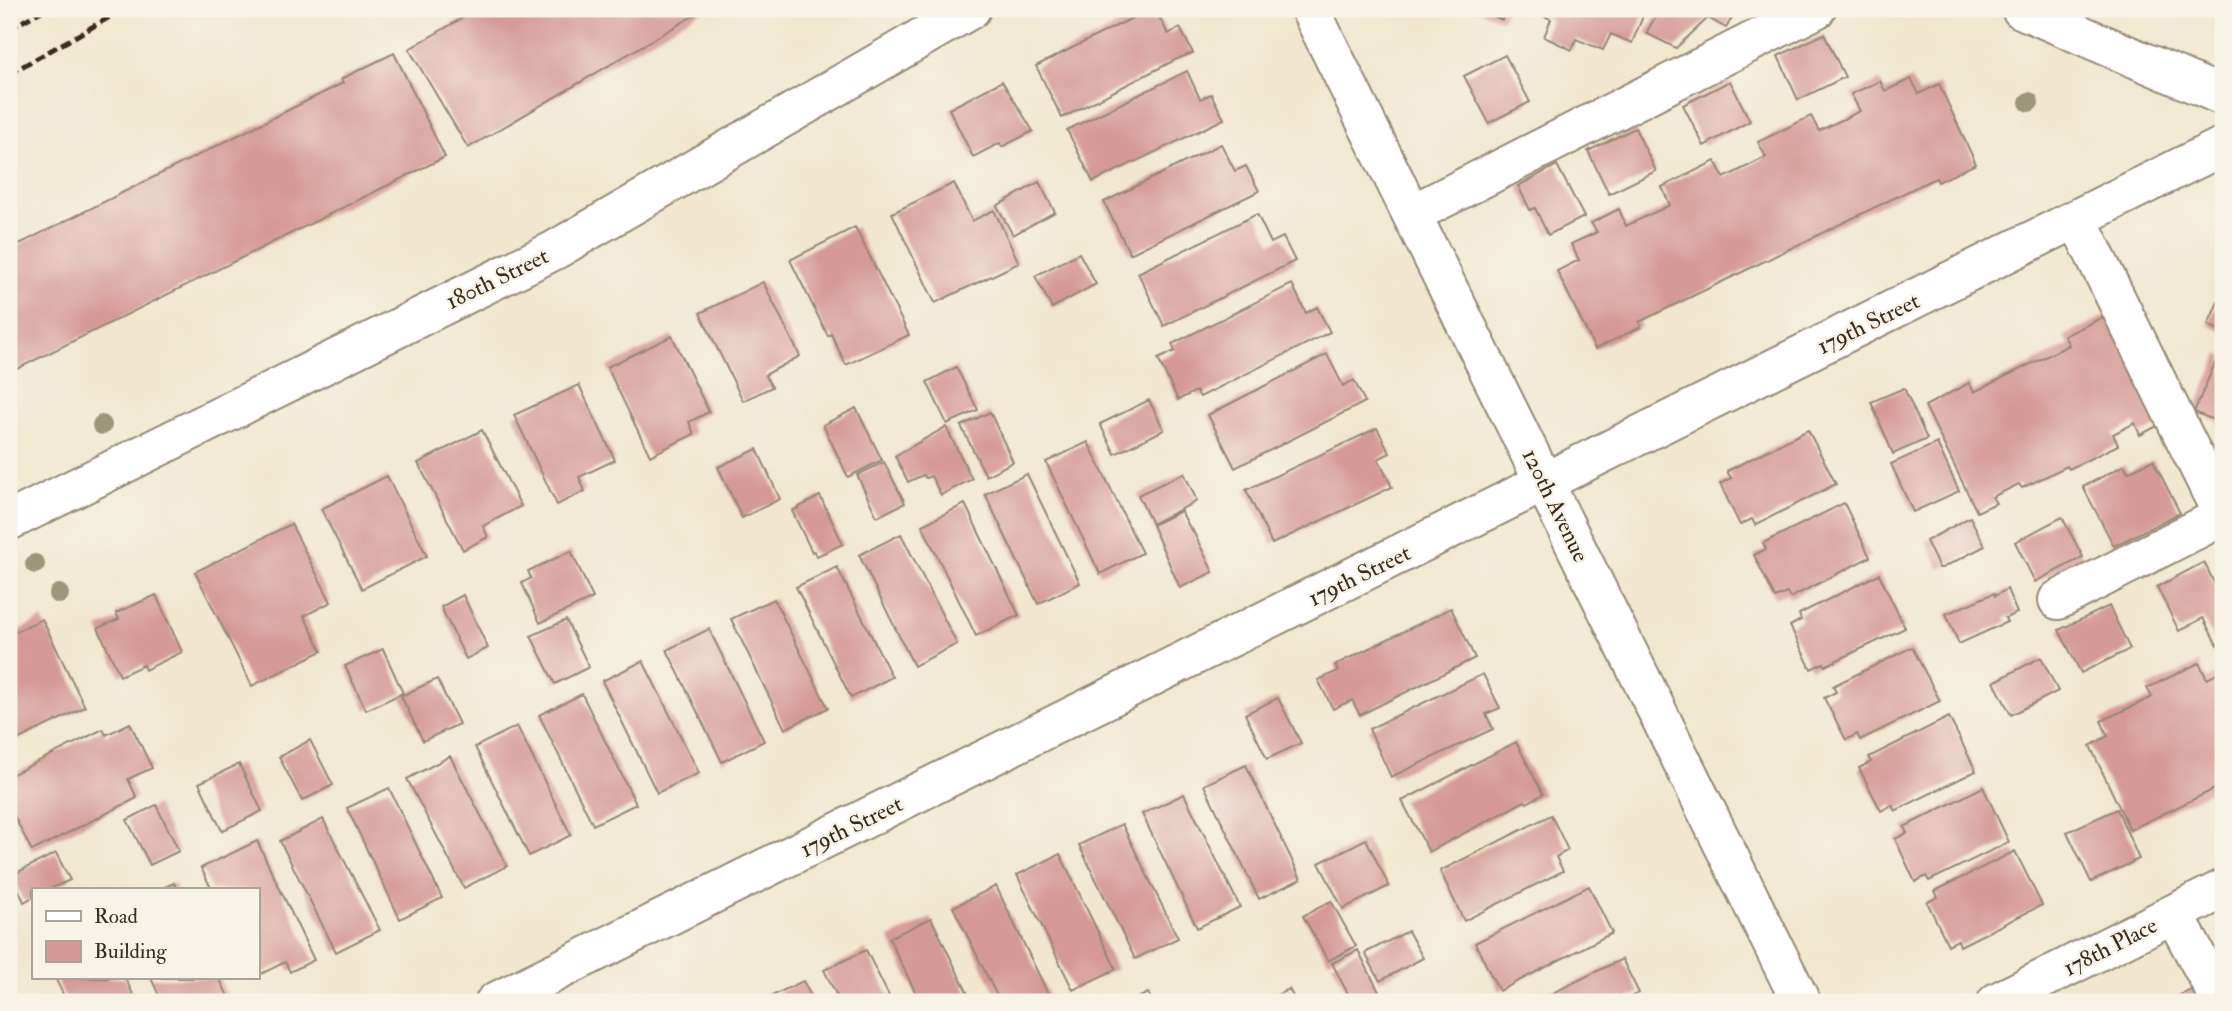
<svg xmlns="http://www.w3.org/2000/svg" width="2232" height="1011" font-family="'IM FELL Double Pica',serif">
  <style>
    .building { fill: #d59a95 }
    .lines { fill: none; stroke-linecap: round; stroke-linejoin: round }
    .minor-casing { stroke: #968876; stroke-width: 42 }
    .minor { stroke: #fff; stroke-width: 38 }
    .rail { stroke: #3b2a1e; stroke-width: 5; stroke-dasharray: 10 5; stroke-linecap: butt }
    .tree { fill: #9c967a }
    .labels { text-anchor: middle; stroke-width: 5; stroke-linejoin: round; paint-order: stroke }
    .street-label { font-size: 23px; fill: #3b2a1e; stroke: #f7f3e8 }
  </style>
  <rect width="100%" height="100%" fill="#f7f3e8"/>
  <filter id="ink" filterUnits="userSpaceOnUse"><feTurbulence type="fractalNoise" baseFrequency=".0143" numOctaves="2"/><feDisplacementMap in="SourceGraphic" scale="14" xChannelSelector="R" yChannelSelector="G"/><feConvolveMatrix kernelMatrix="1 2 1 2 8 2 1 2 1" color-interpolation-filters="sRGB"/></filter>
  <filter id="wash" filterUnits="userSpaceOnUse"><feTurbulence type="fractalNoise" baseFrequency=".00686" numOctaves="4" result="noise"/><feDisplacementMap in="SourceGraphic" scale="28" xChannelSelector="R" yChannelSelector="G"/><feGaussianBlur stdDeviation="1.57" result="paint"/><feColorMatrix in="noise" values="0 0 0 0 0 0 0 0 0 0 0 0 0 0 0 0 0 1.4 0 .05"/><feComposite in="paint" operator="in"/></filter>
  <g filter="url(#wash)">
    <rect width="100%" height="100%" fill="#f0e7ce"/>
    <g id="blocks">
      <!-- building -->
      <g class="building">
        <path d="M478,9H705L468,148L409,49Z"/>
        <path d="M1150,9H1155L1168,34L1180,28L1193,53L1177,59L1062,118L1036,66Z"/>
        <path d="M1475,9H1507L1502,20Z"/>
        <path d="M1526,9H1646L1632,43L1611,34L1603,50L1576,39L1572,50L1544,37L1551,19Z"/>
        <path d="M1660,9H1737L1726,28L1708,18L1676,48L1646,33Z"/>
        <path d="M1824,34L1845,77L1798,100L1778,56Z"/>
        <path d="M394,53L445,157L9,373V249L343,83L341,79Z"/>
        <path d="M1505,55L1530,102L1489,123L1464,76Z"/>
        <path d="M1187,71L1200,99L1211,94L1224,119L1093,182L1067,130Z"/>
        <path d="M1911,79L1919,94L1939,84L1976,164L1938,182L1936,178L1929,181L1736,275L1639,322L1641,327L1595,349L1557,271L1579,260L1571,244L1597,232L1591,223L1619,209L1626,226L1670,205L1662,187L1715,161L1724,178L1766,157L1758,142L1811,116L1819,131L1860,111L1851,94L1880,81L1885,91Z"/>
        <path d="M1002,81L1033,131L1002,147L1000,143L973,157L949,109Z"/>
        <path d="M1730,81L1750,121L1704,146L1683,105Z"/>
        <path d="M1635,128L1656,171L1609,194L1588,151Z"/>
        <path d="M1221,144L1235,171L1246,166L1259,191L1130,254L1104,202Z"/>
        <path d="M1557,165L1584,217L1548,235L1535,208L1530,210L1518,186Z"/>
        <path d="M1039,182L1055,212L1013,235L997,206Z"/>
        <path d="M954,183L972,221L994,210L1019,263L935,303L892,213Z"/>
        <path d="M1257,214L1271,243L1283,237L1295,261L1164,326L1138,273Z"/>
        <path d="M855,227L909,335L846,365L831,334L828,336L790,260Z"/>
        <path d="M1079,253L1096,284L1052,308L1035,276Z"/>
        <path d="M763,282L800,356L765,375L772,387L743,401L700,313Z"/>
        <path d="M1292,284L1306,313L1317,307L1330,332L1200,397L1196,391L1178,400L1158,359L1175,351L1172,344Z"/>
        <path d="M2223,290V332L2208,325Z"/>
        <path d="M2111,313L2165,422L2140,435L2135,423L2113,434L2118,445L2069,469L2067,466L2022,488L2019,484L1992,497L1996,503L1977,512L1925,406L1969,383L1974,392L2069,345L2064,336Z"/>
        <path d="M672,336L709,412L689,422L694,434L650,456L607,367Z"/>
        <path d="M1327,354L1343,386L1354,380L1365,402L1235,468L1208,415Z"/>
        <path d="M2219,354L2223,356V427L2218,425L2219,422L2194,412Z"/>
        <path d="M956,367L978,410L947,424L927,382Z"/>
        <path d="M579,385L615,460L579,477L585,491L557,505L514,415Z"/>
        <path d="M1904,388L1927,439L1893,454L1871,402Z"/>
        <path d="M1149,400L1164,430L1115,454L1100,424Z"/>
        <path d="M856,408L882,460L848,477L823,425Z"/>
        <path d="M990,412L1013,462L986,476L961,426Z"/>
        <path d="M946,427L972,479L941,495L931,476L926,478L923,475L908,482L895,456Z"/>
        <path d="M1377,428L1390,453L1378,459L1392,487L1272,544L1246,490Z"/>
        <path d="M482,430L521,506L483,526L488,537L463,550L418,463Z"/>
        <path d="M1808,430L1836,484L1755,525L1752,519L1740,525L1720,484L1731,478L1727,471Z"/>
        <path d="M1088,442L1142,553L1100,574L1046,462Z"/>
        <path d="M1937,443L1959,491L1913,512L1891,464Z"/>
        <path d="M757,449L780,499L742,518L718,467Z"/>
        <path d="M2153,460L2180,513L2114,546L2083,487L2124,465L2128,472Z"/>
        <path d="M884,462L905,503L877,517L857,475Z"/>
        <path d="M1184,473L1197,501L1152,524L1138,495Z"/>
        <path d="M1027,474L1080,583L1038,604L985,494Z"/>
        <path d="M387,476L427,556L362,589L321,509Z"/>
        <path d="M820,496L843,544L817,556L814,551L812,552L792,511Z"/>
        <path d="M1844,503L1870,557L1790,598L1787,593L1775,598L1754,555L1766,549L1763,543Z"/>
        <path d="M965,504L1019,615L976,636L922,525Z"/>
        <path d="M1181,511L1191,530L1192,529L1213,572L1180,588L1152,525Z"/>
        <path d="M1970,517L1985,546L1942,568H1939L1926,541Z"/>
        <path d="M2062,517L2083,557L2035,582L2015,542Z"/>
        <path d="M291,524L331,602L304,616L322,651L252,686L195,572Z"/>
        <path d="M901,534L957,644L914,666L859,555Z"/>
        <path d="M571,551L593,598L540,623L522,583L531,578L528,571Z"/>
        <path d="M2204,562L2223,601V641L2217,645L2203,618L2179,631L2157,587Z"/>
        <path d="M837,567L892,677L851,698L796,587Z"/>
        <path d="M1879,574L1905,628L1825,666L1824,663L1811,669L1790,626L1801,620L1799,614Z"/>
        <path d="M2007,589L2017,613L2005,618L2007,622L1959,644L1946,614L1994,593L1995,596Z"/>
        <path d="M156,595L182,652L145,670L143,665L120,676L98,628L119,619L116,613Z"/>
        <path d="M463,595L488,648L466,659L441,607Z"/>
        <path d="M774,599L828,708L785,729L731,619Z"/>
        <path d="M2109,606L2130,649L2081,673L2059,630Z"/>
        <path d="M1451,608L1475,658L1360,715L1352,700L1333,709L1318,680L1338,671L1335,665Z"/>
        <path d="M42,619L85,707L9,744V635Z"/>
        <path d="M566,620L589,667L555,684L531,636Z"/>
        <path d="M709,629L764,741L722,762L667,650Z"/>
        <path d="M1912,647L1940,701L1860,740L1857,734L1846,740L1824,698L1836,692L1833,686Z"/>
        <path d="M383,649L403,693L366,710L345,666Z"/>
        <path d="M2041,657L2058,691L2011,715L1994,682Z"/>
        <path d="M643,661L699,773L657,793L602,681Z"/>
        <path d="M2199,663L2207,679L2223,671V773L2220,775L2223,785L2130,830L2090,746L2108,736L2101,721L2152,697L2147,688Z"/>
        <path d="M1483,674L1500,708L1486,714L1493,729L1391,777L1369,729Z"/>
        <path d="M437,679L459,724L423,741L401,696Z"/>
        <path d="M582,694L636,804L593,825L539,715Z"/>
        <path d="M1278,698L1301,743L1267,759L1245,714Z"/>
        <path d="M1949,717L1976,771L1895,811L1892,805L1881,811L1859,768L1871,762L1869,757Z"/>
        <path d="M130,723L152,768L128,779L137,798L32,851L9,806V776L103,729L106,735Z"/>
        <path d="M517,726L571,835L529,856L475,747Z"/>
        <path d="M310,740L333,785L302,801L279,757Z"/>
        <path d="M1516,742L1543,794L1527,803L1525,801L1429,852L1402,801Z"/>
        <path d="M450,756L507,866L464,888L407,779Z"/>
        <path d="M239,764L262,811L222,831L199,783Z"/>
        <path d="M1246,765L1301,879L1259,899L1204,785Z"/>
        <path d="M1983,787L2009,842L1929,881L1926,876L1915,882L1895,839L1907,833L1904,827Z"/>
        <path d="M389,788L442,898L400,919L347,808Z"/>
        <path d="M1184,794L1240,907L1197,928L1142,814Z"/>
        <path d="M156,805L179,851L150,865L127,820Z"/>
        <path d="M2117,809L2139,859L2091,882L2067,832Z"/>
        <path d="M1551,815L1568,850L1556,857L1563,871L1464,921L1440,871Z"/>
        <path d="M323,819L380,930L336,952L280,841Z"/>
        <path d="M1122,824L1178,938L1135,959L1079,845Z"/>
        <path d="M1366,839L1389,886L1343,909L1319,863Z"/>
        <path d="M257,841L314,960L290,972L285,962L257,976V890H212L201,868Z"/>
        <path d="M2015,851L2042,905L1960,946L1958,940L1948,945L1927,902L1938,897L1935,891Z"/>
        <path d="M56,853L70,880L48,890H33V897L24,902L12,875Z"/>
        <path d="M1060,854L1116,969L1073,990L1017,875Z"/>
        <path d="M174,883L177,890H158Z"/>
        <path d="M996,886L1051,1000L1047,1002H1000L953,907Z"/>
        <path d="M1589,886L1612,933L1499,991L1475,943Z"/>
        <path d="M1331,901L1356,946L1328,961L1303,916Z"/>
        <path d="M931,918L972,1002H920L889,938Z"/>
        <path d="M1408,931L1423,958L1380,981L1365,953Z"/>
        <path d="M866,950L892,1002H840L824,970Z"/>
        <path d="M1358,950L1383,1000L1379,1002H1352L1332,963Z"/>
        <path d="M1622,959L1639,993L1626,999L1628,1002H1534Z"/>
        <path d="M55,978H125L137,1002H67Z"/>
        <path d="M151,978H219L231,1002H162Z"/>
        <path d="M803,981L814,1002H759Z"/>
        <path d="M2199,986L2207,1002H2166Z"/>
        <path d="M1289,989L1296,1002H1263Z"/>
        <path d="M1148,993L1153,1002H1130Z"/>
      </g>
    </g>
  </g>
  <g filter="url(#ink)">
    <use href="#blocks" fill-opacity="0" stroke="#968876" stroke-width="2"/>
    <g class="lines">
      <!-- minor casing -->
      <g class="minor-casing">
        <g id="minor">
          <path d="M1310,9L1801,1002"/>
          <path d="M2021,9L2223,96"/>
          <path d="M1412,214L1816,9"/>
          <path d="M2077,219L2223,516"/>
          <path d="M9,521L555,250L971,9"/>
          <path d="M2058,600L2223,516"/>
          <path d="M2174,914L2221,1002"/>
          <path d="M495,1002L2223,146"/>
          <path d="M1997,1002L2223,889"/>
        </g>
      </g>
      <!-- minor -->
      <use href="#minor" class="minor"/>
      <!-- rail -->
      <g class="rail">
        <path d="M9,29L45,9"/>
        <path d="M9,74L124,9"/>
      </g>
    </g>
    <!-- trees -->
    <g class="tree">
      <circle cx="2029" cy="102" r="10"/>
      <circle cx="102" cy="425" r="10"/>
      <circle cx="35" cy="564" r="10"/>
      <circle cx="59" cy="594" r="10"/>
    </g>
  </g>
  <g class="labels">
    <!-- street labels -->
    <g class="street-label">
      <text transform="translate(497 278) rotate(-26)" y="8">180th Street</text>
      <text transform="translate(1868 323) rotate(-26)" y="8">179th Street</text>
      <text transform="translate(1556 505) rotate(64)" y="8">120th Avenue</text>
      <text transform="translate(1359 575) rotate(-26)" y="8">179th Street</text>
      <text transform="translate(851 826) rotate(-26)" y="8">179th Street</text>
      <text transform="translate(2110 946) rotate(-27)" y="8">178th Place</text>
    </g>
  </g>
  <!-- margin -->
  <rect width="2232" height="1011" fill="none" stroke="#f7f3e8" stroke-width="35"/>
  <!-- legend -->
  <rect x="32" y="888" width="228" height="91" fill="#f7f3e8" stroke="#aca397" stroke-width="2"/>
  <rect x="46" y="911" width="35" height="10" fill="#ffffff" stroke="#aca397" stroke-width="2"/>
  <text x="94" y="923" font-size="21" fill="#3b2a1e">Road</text>
  <rect x="46" y="941" width="35" height="21" fill="#d59a95" stroke="#aca397" stroke-width="2"/>
  <text x="94" y="958" font-size="21" fill="#3b2a1e">Building</text>
</svg>
